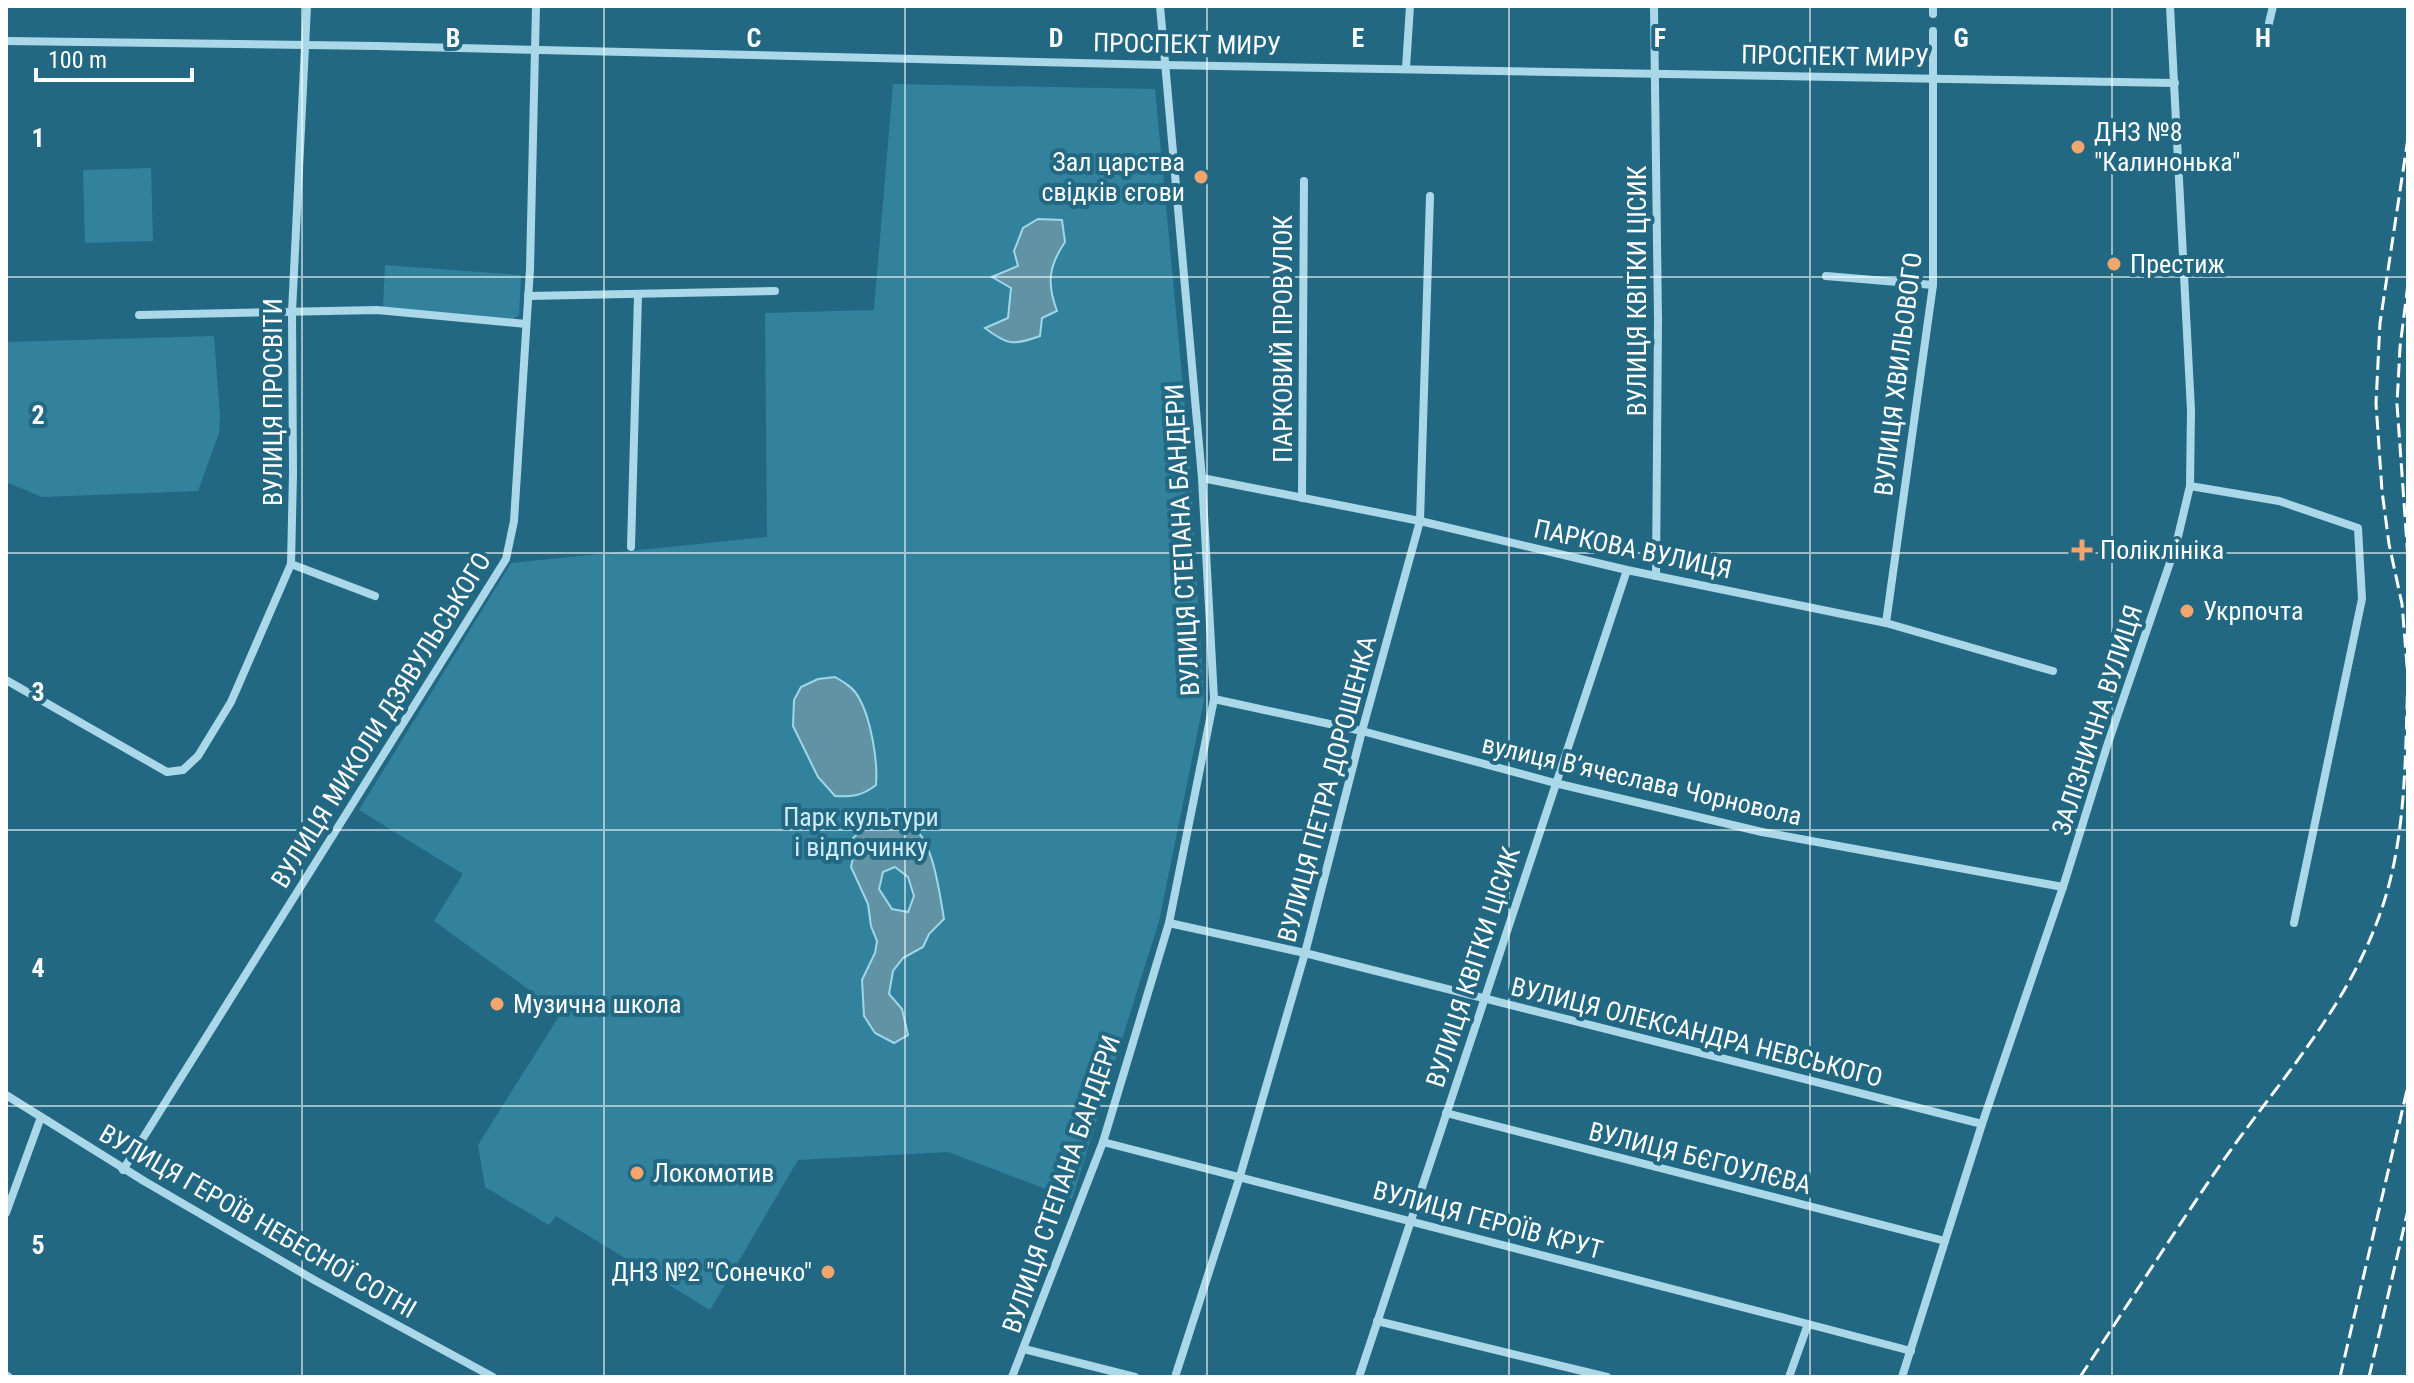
<svg xmlns="http://www.w3.org/2000/svg" width="2414" height="1383" font-family="'Roboto Condensed',sans-serif">
  <style>
    .park { fill: #32829e }
    .water { fill: #6293a4; stroke: #9ed7e9; stroke-width: 2; fill-rule: evenodd }
    .lines { fill: none; stroke-linecap: round; stroke-linejoin: round }
    .street { stroke: #aad8e8; stroke-width: 8 }
    .rail { stroke: #fff; stroke-width: 3; stroke-dasharray: 14 6; stroke-linecap: butt }
    .grid { fill: none; stroke: #fff; stroke-width: 2; stroke-opacity: 0.55 }
    .poi-dot { fill: #f3a56c; stroke: #226882; stroke-width: 3 }
    .labels { text-anchor: middle; stroke-width: 8; stroke-linejoin: round; paint-order: stroke }
    .street-label { font-size: 26px; fill: #fff; stroke: #226882 }
    .poi-label { font-size: 26px; fill: #fff; stroke: #226882; text-anchor: start }
    .park-label { font-size: 26px; fill: #cdecf6; stroke: #226882 }
    .grid-label { font-size: 26px; text-anchor: middle; font-weight: bold; fill: #fff; stroke: #226882; stroke-width: 8; stroke-linejoin: round; paint-order: stroke }
  </style>
  <rect width="100%" height="100%" fill="#226882"/>
  <!-- park -->
  <g class="park">
    <path d="M893,84L1155,89L1189,450L1204,700L1159,921L1072,1199L948,1152L798,1160L710,1310L556,1216L549,1225L485,1187L478,1145L561,1013L434,921L463,874L359,810L511,563L767,537L765,313L874,310Z"/>
    <path d="M151,168L153,241L85,243L83,170Z"/>
    <path d="M385,265L521,275L519,315L512,320L383,308Z"/>
    <path d="M214,336L220,417L219,433L198,491L42,497L6,482V342Z"/>
  </g>
  <!-- water -->
  <g class="water">
    <path d="M1038,219L1062,220L1065,242C1048,267 1047,284 1057,311L1042,318L1040,336C1013,346 1007,345 985,328L1008,318L1011,288L992,277L1018,266L1014,251L1023,228Z"/>
    <path d="M835,677C844,682 854,688 859,698C871,719 878,761 876,785C862,796 852,797 835,796L818,777L793,726L794,700L801,687L818,679Z"/>
    <path d="M880,819C892,821 906,821 916,830C934,846 940,896 944,919L929,934L923,947L903,958L893,971L889,994L902,1009L908,1035L894,1043L875,1033L864,1016L862,980L875,953L877,941L871,926L868,904L851,867L854,853L847,844L868,823ZM895,867L908,877L914,896L908,912L892,909L879,889L883,872Z"/>
  </g>
  <g class="lines">
    <!-- street -->
    <g class="street">
      <path d="M1654,6L1658,320L1656,576"/>
      <path d="M1933,6V14"/>
      <path d="M2269,23L2273,6"/>
      <path d="M6,41L377,46L1164,65L2175,83"/>
      <path d="M1406,68L1410,6"/>
      <path d="M1826,276L1933,285"/>
      <path d="M528,296L775,291"/>
      <path d="M139,315L377,310L526,324"/>
      <path d="M1202,478L1420,521L1627,570L1886,623L2053,671"/>
      <path d="M2190,486L2279,501L2358,528L2362,599L2294,923"/>
      <path d="M1302,498L1304,181"/>
      <path d="M631,547L638,296"/>
      <path d="M291,564L375,596"/>
      <path d="M1886,623L1933,285V31"/>
      <path d="M6,680L167,772L183,770L198,756L231,702L291,564L293,474L292,312L307,6"/>
      <path d="M1214,699L1362,731L1555,783L1762,832L2063,887"/>
      <path d="M1169,923L1305,953L1982,1124"/>
      <path d="M6,1095L144,1181L316,1281L493,1377"/>
      <path d="M1446,1113L1945,1241"/>
      <path d="M1103,1142L1808,1324L1789,1377"/>
      <path d="M123,1170L506,559L514,521L530,269L536,6"/>
      <path d="M6,1213L41,1117"/>
      <path d="M1377,1321L1607,1377"/>
      <path d="M1808,1324L1911,1351"/>
      <path d="M1024,1349L1135,1377"/>
      <path d="M6,1375L9,1377"/>
      <path d="M1012,1377L1103,1142L1169,923L1214,699L1202,478L1160,6"/>
      <path d="M1175,1377L1240,1176L1305,953L1362,731L1420,521L1430,196"/>
      <path d="M1359,1377L1627,570"/>
      <path d="M1902,1377L1982,1124L2063,887L2107,746L2176,545L2190,486L2191,410L2170,6"/>
    </g>
    <!-- rail -->
    <g class="rail">
      <path d="M2408,138L2380,323L2376,403L2382,491L2389,544L2402,604L2408,678"/>
      <path d="M2408,284L2400,347L2397,404L2408,559"/>
      <path d="M2080,1377C2127,1306 2172,1235 2220,1165C2279,1081 2351,1004 2383,905C2407,832 2405,753 2408,677"/>
      <path d="M2340,1377L2408,1086"/>
      <path d="M2369,1377L2408,1210"/>
    </g>
  </g>
  <!-- grid -->
  <path class="grid" d="M302,6V1377M604,6V1377M905,6V1377M1207,6V1377M1509,6V1377M1810,6V1377M2112,6V1377M6,277H2408M6,553H2408M6,830H2408M6,1106H2408"/>
  <!-- markers -->
  <g class="poi-dot">
    <circle cx="2078" cy="147" r="8"/>
    <circle cx="1201" cy="177" r="8"/>
    <circle cx="2114" cy="264" r="8"/>
    <path d="M2078 538h8v8h8v8h-8v8h-8v-8h-8v-8h8z"/>
    <circle cx="2187" cy="611" r="8"/>
    <circle cx="497" cy="1004" r="8"/>
    <circle cx="637" cy="1173" r="8"/>
    <circle cx="828" cy="1272" r="8"/>
  </g>
  <g class="labels">
    <!-- street labels -->
    <g class="street-label">
      <text transform="translate(1187 44) rotate(1)" y="9">ПРОСПЕКТ МИРУ</text>
      <text transform="translate(1835 56) rotate(1)" y="9">ПРОСПЕКТ МИРУ</text>
      <text transform="translate(1637 291) rotate(-90)" y="9">ВУЛИЦЯ КВІТКИ ЦІСИК</text>
      <text transform="translate(1283 339) rotate(-90)" y="9">ПАРКОВИЙ ПРОВУЛОК</text>
      <text transform="translate(1898 374) rotate(-83)" y="9">ВУЛИЦЯ ХВИЛЬОВОГО</text>
      <text transform="translate(273 402) rotate(-90)" y="9">ВУЛИЦЯ ПРОСВІТИ</text>
      <text transform="translate(1182 540) rotate(-93)" y="9">ВУЛИЦЯ СТЕПАНА БАНДЕРИ</text>
      <text transform="translate(1633 549) rotate(12)" y="9">ПАРКОВА ВУЛИЦЯ</text>
      <text transform="translate(381 720) rotate(-58)" y="9">ВУЛИЦЯ МИКОЛИ ДЗЯВУЛЬСЬКОГО</text>
      <text transform="translate(2097 720) rotate(-72)" y="9">ЗАЛІЗНИЧНА ВУЛИЦЯ</text>
      <text transform="translate(1642 780) rotate(13)" y="9">вулиця Вʼячеслава Чорновола</text>
      <text transform="translate(1327 789) rotate(-75)" y="9">ВУЛИЦЯ ПЕТРА ДОРОШЕНКА</text>
      <text transform="translate(1473 967) rotate(-72)" y="9">ВУЛИЦЯ КВІТКИ ЦІСИК</text>
      <text transform="translate(1697 1032) rotate(14)" y="9">ВУЛИЦЯ ОЛЕКСАНДРА НЕВСЬКОГО</text>
      <text transform="translate(1700 1158) rotate(14)" y="9">ВУЛИЦЯ БЄГОУЛЄВА</text>
      <text transform="translate(1061 1184) rotate(-71)" y="9">ВУЛИЦЯ СТЕПАНА БАНДЕРИ</text>
      <text transform="translate(1488 1220) rotate(15)" y="9">ВУЛИЦЯ ГЕРОЇВ КРУТ</text>
      <text transform="translate(258 1221) rotate(30)" y="9">ВУЛИЦЯ ГЕРОЇВ НЕБЕСНОЇ СОТНІ</text>
    </g>
    <!-- poi labels -->
    <g class="poi-label">
      <text x="2094" y="141">ДНЗ №8<tspan x="2094" dy="30">"Калинонька"</tspan></text>
      <text x="1185" y="171" text-anchor="end">Зал царства<tspan x="1185" dy="30">свідків єгови</tspan></text>
      <text x="2130" y="273">Престиж</text>
      <text x="2100" y="559">Поліклініка</text>
      <text x="2203" y="620">Укрпочта</text>
      <text x="513" y="1013">Музична школа</text>
      <text x="653" y="1182">Локомотив</text>
      <text x="812" y="1281" text-anchor="end">ДНЗ №2 "Сонечко"</text>
    </g>
    <!-- park labels -->
    <g class="park-label">
      <text x="861" y="826">Парк культури<tspan x="861" dy="30">і відпочинку</tspan></text>
    </g>
  </g>
  <g class="grid-label">
    <text x="453" y="47">B</text>
    <text x="754" y="47">C</text>
    <text x="1056" y="47">D</text>
    <text x="1358" y="47">E</text>
    <text x="1660" y="47">F</text>
    <text x="1961" y="47">G</text>
    <text x="2263" y="47">H</text>
    <text x="38" y="147">1</text>
    <text x="38" y="424">2</text>
    <text x="38" y="701">3</text>
    <text x="38" y="977">4</text>
    <text x="38" y="1254">5</text>
  </g>
  <!-- border -->
  <rect width="2414" height="1383" fill="none" stroke="#ffffff" stroke-width="16"/>
  <!-- scale -->
  <path d="M36 68v12h156v-12" fill="none" stroke="#ffffff" stroke-width="4"/>
  <text x="48" y="68" font-size="24" fill="#ffffff" stroke="#226882" stroke-width="6" paint-order="stroke">100 m</text>
</svg>
